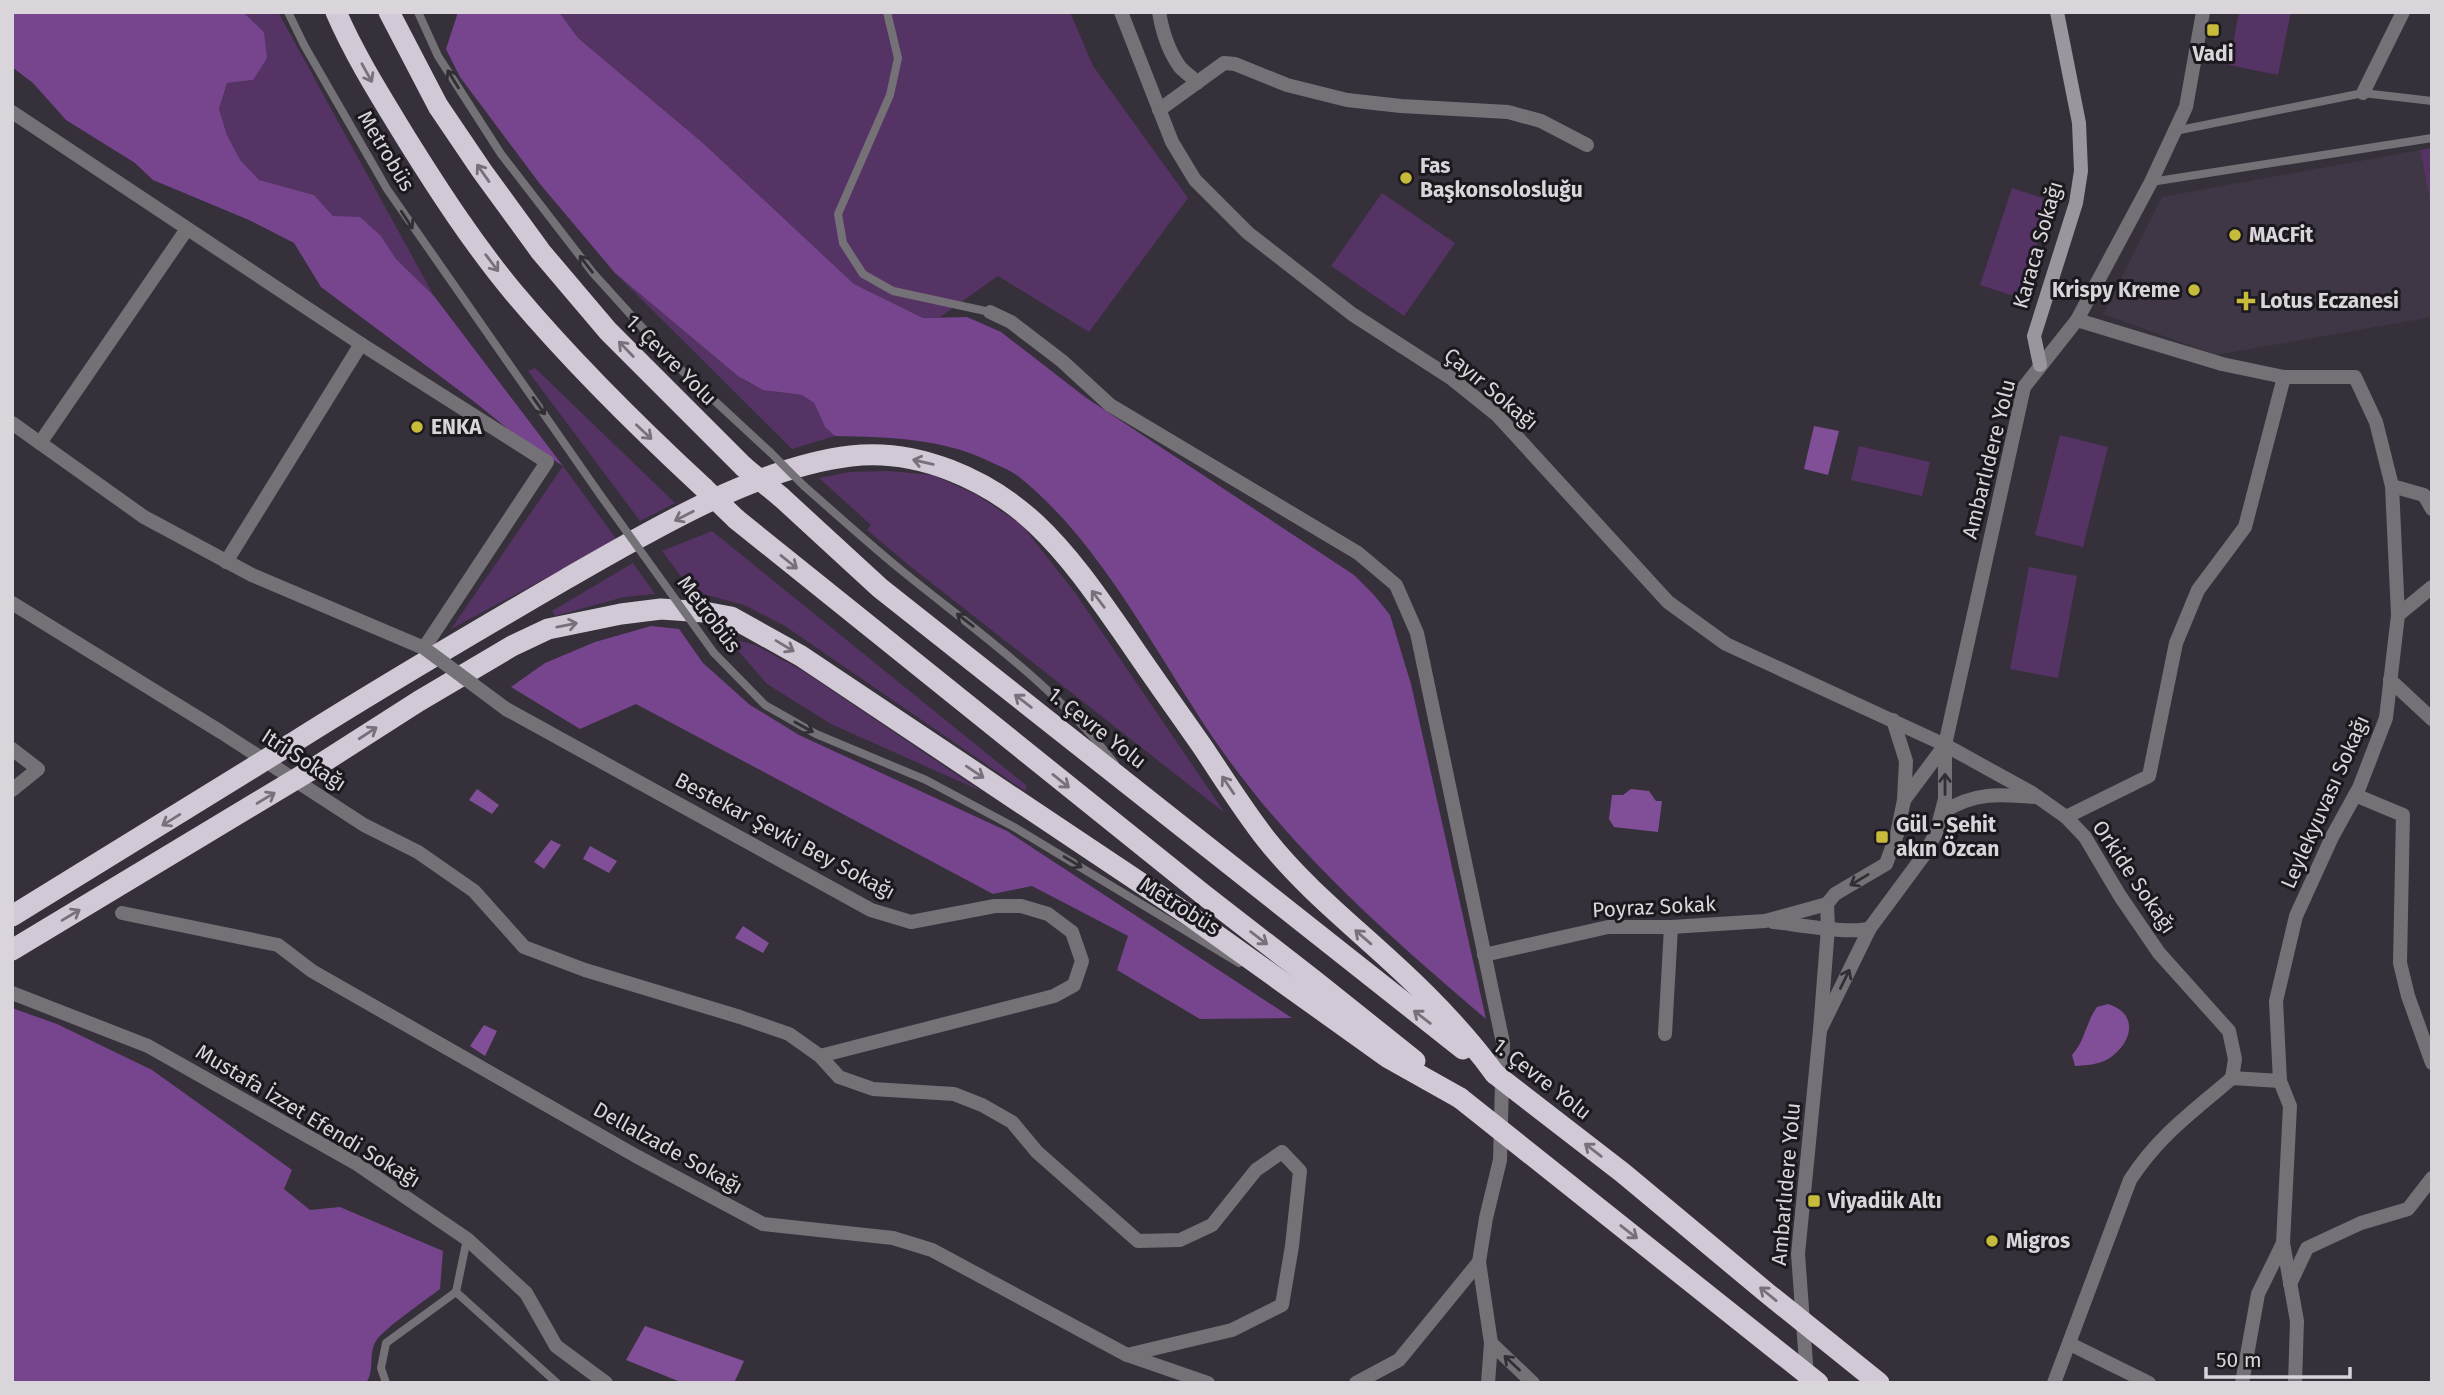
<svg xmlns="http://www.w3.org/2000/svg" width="2444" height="1395" font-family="'Fira Sans',sans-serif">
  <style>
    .built { fill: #403746 }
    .green { fill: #553365 }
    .forest { fill: #76458d }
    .water { fill: #814f98 }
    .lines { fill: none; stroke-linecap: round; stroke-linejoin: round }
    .lane { stroke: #757277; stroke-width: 8 }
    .street { stroke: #757277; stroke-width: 14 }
    .secondary { stroke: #9b969d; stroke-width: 14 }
    .highway { stroke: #d1c9d6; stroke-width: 21 }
    .lane-bridge { stroke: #757277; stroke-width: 8 }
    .street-bridge { stroke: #757277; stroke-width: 14 }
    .highway-bridge { stroke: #d1c9d6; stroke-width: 21 }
    .oneway { stroke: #76717a }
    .oneway2 { stroke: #322f34 }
    .poi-dot { fill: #c7bb3b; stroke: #1c191e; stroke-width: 2.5 }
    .labels { text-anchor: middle; stroke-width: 6; stroke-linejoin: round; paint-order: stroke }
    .poi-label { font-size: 21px; font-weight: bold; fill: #d9d5db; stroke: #1c191e; text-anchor: start }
    .street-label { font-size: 21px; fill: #d9d5db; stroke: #1c191e }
  </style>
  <rect width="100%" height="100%" fill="#36303a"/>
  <!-- built -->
  <path class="built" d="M2420,150L2432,210V317L2216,355L2103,314L2162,197Z"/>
  <!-- green -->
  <g class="green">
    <path d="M243,12H278L434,296L396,259L381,236L333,216L314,195L258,180L239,160L227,135L219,109L227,83L253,80L264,32Z"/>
    <path d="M559,12H1070L1093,66L1188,198L1089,332L998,276L940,317L923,318L854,284L703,143L578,38Z"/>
    <path d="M2239,12H2291L2278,75L2229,65Z"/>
    <path d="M2432,148V210L2420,150Z"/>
    <path d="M2012,188L2051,201L2020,298L1980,285Z"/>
    <path d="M1382,193L1455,243L1404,316L1331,266Z"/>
    <path d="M615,273L739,377L750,384L776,392L803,395L814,403L823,423L835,436L792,449Z"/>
    <path d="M535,368L675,503L640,521L528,371Z"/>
    <path d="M2060,435L2108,447L2083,547L2035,535Z"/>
    <path d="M1859,446L1930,462L1922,496L1851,480Z"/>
    <path d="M563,466L617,540L451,629Z"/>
    <path d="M889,471L933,475L977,495L1022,525L1076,594L1225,813L911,567L867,530L871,525L819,478L850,472Z"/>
    <path d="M712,531L1027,786L1025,791L785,626L744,605L692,591L662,551Z"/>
    <path d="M633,563L655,594L624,597L555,616L552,611Z"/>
    <path d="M2029,567L2077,576L2058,678L2010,669Z"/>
    <path d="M726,637L755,645L803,671L981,791L831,724L767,684Z"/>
  </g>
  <!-- forest -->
  <g class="forest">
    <path d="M12,12H243L264,32L267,58L253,80L227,83L219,109L227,135L240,160L259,180L314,195L333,216L360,217L381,236L396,259L434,296L563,466L519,438L476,403L321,287L294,243L249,220L153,180L135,163L66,120L33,83L12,67Z"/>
    <path d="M458,12H559L578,38L703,143L854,284L923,318L967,317L1001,332L1085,397L1354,575L1374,595L1390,615L1411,684L1486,1019C1390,937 1297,856 1223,752C1160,663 1104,544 1018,476C1011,471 1002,467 995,464C944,438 891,437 835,436L825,427L814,403L802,395L763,390L739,377L615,273L540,184L460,77L446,49Z"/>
    <path d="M651,626L679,629L703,663L750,705L799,735L1007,831L1292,1018L1200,1019L1117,970L1128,936L1032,886L993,894L636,704L580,729L511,687L545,663L595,642Z"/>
    <path d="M12,1008L57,1024L152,1070L292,1170L284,1189L310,1210L340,1207L443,1251L440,1289C427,1299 382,1330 376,1341C368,1354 375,1371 366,1383H12Z"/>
  </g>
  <!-- water -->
  <g class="water">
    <path d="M1814,426L1839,431L1828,475L1804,469Z"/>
    <path d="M477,789L499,805L492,814L469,800Z"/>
    <path d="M1631,789L1649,791L1656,801H1662L1658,832L1614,827L1609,819L1612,795H1623Z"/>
    <path d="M551,840L561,845L544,869L534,862Z"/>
    <path d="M590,846L617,861L609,873L583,859Z"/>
    <path d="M743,926L769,943L763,953L735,938Z"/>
    <path d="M2108,1004C2140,1014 2132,1044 2108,1059C2098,1065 2086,1065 2075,1066L2072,1055C2085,1041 2086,1022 2097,1007Z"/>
    <path d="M484,1025L497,1031L485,1056L470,1046Z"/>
    <path d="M645,1326L744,1361L734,1383H683L626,1360Z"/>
  </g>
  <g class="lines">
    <!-- lane -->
    <g class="lane">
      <path d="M288,12L304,45L387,189L601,496"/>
      <path d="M418,12L438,56L501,154L593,273L677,366L770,452"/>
      <path d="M887,12L898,58L890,95L838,214L843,243L863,274L893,291L990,312"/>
      <path d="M2175,131L2363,93L2432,101"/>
      <path d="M2151,182L2432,138"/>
      <path d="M804,486C836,514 868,543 901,570C976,631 1056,686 1115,764"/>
      <path d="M714,653L765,705L816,734L926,780L1014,827L1239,963"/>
      <path d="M467,1239L456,1292L557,1383"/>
      <path d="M386,1383L381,1368L386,1343L456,1292"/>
    </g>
    <!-- street -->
    <g class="street">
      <path d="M1121,12L1172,142L1195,180L1248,233L1352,314L1451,378L1497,415L1668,602L1726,644L1945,745L2032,793L2066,817L2085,837L2120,896L2159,953L2229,1031L2235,1059L2232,1078"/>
      <path d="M1159,12C1162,30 1169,52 1180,67C1185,73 1192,76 1197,83"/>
      <path d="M2363,93L2403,12"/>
      <path d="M1159,110L1224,63L1235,64L1287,85L1347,100L1401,106L1508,112L1541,121L1587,145"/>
      <path d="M12,112L361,344L547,462L424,648L252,575L144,517L12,423"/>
      <path d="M990,312L1011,322L1062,361L1110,405L1358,553L1396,585L1417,633L1503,1043L1500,1160L1486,1218L1479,1262L1491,1343L1488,1383"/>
      <path d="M40,443L187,229"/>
      <path d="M2392,486L2424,495L2432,509"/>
      <path d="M226,562L361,344"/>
      <path d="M12,603L221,732L364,825L418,852L474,891L524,947L585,970L740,1017L789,1034L820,1056L839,1077L873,1089L954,1094L982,1105L1012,1122L1037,1152L1138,1241L1180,1240L1212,1225L1256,1170L1282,1152L1300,1171L1292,1246L1282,1305L1232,1330L1127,1355"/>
      <path d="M2398,615L2432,587"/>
      <path d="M2390,680L2432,719"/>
      <path d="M506,709L871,910L911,922L995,906H1021L1048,914L1072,932L1082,961L1074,985L1054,996L820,1056"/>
      <path d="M1893,720L1906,761L1904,800"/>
      <path d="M12,749L38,769L12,790"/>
      <path d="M2355,795L2403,815L2400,963L2408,996L2432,1063"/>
      <path d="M1943,812C1975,792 1999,794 2035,797"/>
      <path d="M2066,817L2149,776L2176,643L2198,590L2245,527L2284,377"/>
      <path d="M122,913L278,945L312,971L636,1156L763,1224L893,1238L932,1250L1127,1355L1208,1383"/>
      <path d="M1773,922C1795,924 1853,935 1870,928"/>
      <path d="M1484,955L1608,927H1671L1765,921L1827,904"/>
      <path d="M12,993L148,1046L357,1164L467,1239L526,1293L556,1346L606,1383"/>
      <path d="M1820,1030L1870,928L1924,855L1936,833L1945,799V745L2024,387L2077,320L2151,182L2186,107L2203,12"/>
      <path d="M1665,1034L1671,927"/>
      <path d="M2283,1243L2297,1321L2295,1383"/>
      <path d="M2290,1284L2307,1248L2361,1223L2408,1209L2432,1178"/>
      <path d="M1491,1343L1533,1383"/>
      <path d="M2070,1344L2149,1383"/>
      <path d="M1807,1377L1798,1254L1820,1030L1828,928L1827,904L1835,894L1886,864L1897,834L1904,800L1945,745"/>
      <path d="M1356,1383L1399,1360L1479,1262"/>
      <path d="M2054,1383L2130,1180C2159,1135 2193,1112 2232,1078L2280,1081L2276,1001L2296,916L2332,837L2359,788L2386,718L2398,615L2392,486L2376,422L2355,377H2284L2222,364L2077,320"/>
      <path d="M2242,1383L2258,1294L2283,1243L2290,1106L2280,1081"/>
    </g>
    <!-- secondary -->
    <path class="secondary" d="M2040,365L2034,336L2076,203L2081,171L2079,123L2057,12"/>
    <!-- highway -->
    <g class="highway">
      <path d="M336,12C355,56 381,97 406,138C439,191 474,245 515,294C573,363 637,426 704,488"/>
      <path d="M389,12L438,106L482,171L541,252L608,331L744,467"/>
      <path d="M781,497L880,588L1463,1049"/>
      <path d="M736,519L1204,895L1315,981L1415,1061"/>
      <path d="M291,744C381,687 473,633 566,579C648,532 756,467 851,456C917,448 988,479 1036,524C1072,558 1100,600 1128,640C1153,677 1179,713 1204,749C1224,779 1244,811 1266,839C1303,886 1351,924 1395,965C1431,998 1466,1034 1495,1074"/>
      <path d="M311,770L419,701L512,646L548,629L621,614L661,609L704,612L731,617L801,656L1190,916L1387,1057L1460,1098"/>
    </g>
    <!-- lane-bridge -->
    <g class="lane-bridge">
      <path d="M770,452L804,486"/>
      <path d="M601,496L714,653"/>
    </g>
    <!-- street-bridge -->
    <path class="street-bridge" d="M424,648L506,709"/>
    <!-- highway-bridge -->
    <g class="highway-bridge">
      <path d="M744,467L781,497"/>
      <path d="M704,488L736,519"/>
      <path d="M12,916L291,744"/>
      <path d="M12,950L311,770"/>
      <path d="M1495,1074L1623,1173L1767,1293L1879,1383"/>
      <path d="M1460,1098L1818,1383"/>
    </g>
  </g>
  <!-- one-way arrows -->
  <defs><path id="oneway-shaft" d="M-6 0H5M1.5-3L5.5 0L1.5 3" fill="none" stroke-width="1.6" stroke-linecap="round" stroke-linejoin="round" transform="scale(1.75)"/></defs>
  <g class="oneway">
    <use href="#oneway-shaft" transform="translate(367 73) rotate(61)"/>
    <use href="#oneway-shaft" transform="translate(483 173) rotate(-125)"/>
    <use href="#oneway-shaft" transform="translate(492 263) rotate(53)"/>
    <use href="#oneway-shaft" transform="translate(626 349) rotate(-134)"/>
    <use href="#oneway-shaft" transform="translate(644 432) rotate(43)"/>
    <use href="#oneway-shaft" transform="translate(923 462) rotate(-167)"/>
    <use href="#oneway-shaft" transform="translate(684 516) rotate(153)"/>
    <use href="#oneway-shaft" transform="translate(789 562) rotate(39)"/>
    <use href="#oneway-shaft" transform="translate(1098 599) rotate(-127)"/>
    <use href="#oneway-shaft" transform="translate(567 625) rotate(-11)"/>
    <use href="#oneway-shaft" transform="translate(785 646) rotate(31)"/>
    <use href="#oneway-shaft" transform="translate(1023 701) rotate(-142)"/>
    <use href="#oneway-shaft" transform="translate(368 733) rotate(-33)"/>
    <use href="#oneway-shaft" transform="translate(975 772) rotate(34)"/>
    <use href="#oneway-shaft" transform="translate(1061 781) rotate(39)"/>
    <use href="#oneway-shaft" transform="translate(1228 785) rotate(-124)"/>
    <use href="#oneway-shaft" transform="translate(266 798) rotate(-31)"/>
    <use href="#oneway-shaft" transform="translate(171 820) rotate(148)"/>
    <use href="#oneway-shaft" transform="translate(71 915) rotate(-31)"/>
    <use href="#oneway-shaft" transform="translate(1363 937) rotate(-139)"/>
    <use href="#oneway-shaft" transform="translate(1259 938) rotate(37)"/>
    <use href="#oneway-shaft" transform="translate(1422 1017) rotate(-142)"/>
    <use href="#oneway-shaft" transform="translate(1593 1150) rotate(-142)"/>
    <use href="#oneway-shaft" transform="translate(1629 1232) rotate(38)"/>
    <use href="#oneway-shaft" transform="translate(1768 1294) rotate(-141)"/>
  </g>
  <g class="oneway2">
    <use href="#oneway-shaft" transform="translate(453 79) rotate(-122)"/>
    <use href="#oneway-shaft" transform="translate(407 220) rotate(57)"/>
    <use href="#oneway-shaft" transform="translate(586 264) rotate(-128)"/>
    <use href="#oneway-shaft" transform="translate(539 406) rotate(55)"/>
    <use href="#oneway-shaft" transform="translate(965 620) rotate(-142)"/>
    <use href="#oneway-shaft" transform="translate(804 727) rotate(29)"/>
    <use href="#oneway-shaft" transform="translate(1945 784) rotate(-90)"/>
    <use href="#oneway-shaft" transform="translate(1073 862) rotate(31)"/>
    <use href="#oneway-shaft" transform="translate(1859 880) rotate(149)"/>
    <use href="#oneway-shaft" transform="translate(1845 979) rotate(-64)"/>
    <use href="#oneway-shaft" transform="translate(1512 1363) rotate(-137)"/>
  </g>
  <!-- markers -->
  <g class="poi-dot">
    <rect x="2206" y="23" width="14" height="14" rx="3.5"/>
    <circle cx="1406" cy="178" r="7"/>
    <circle cx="2235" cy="235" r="7"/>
    <circle cx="2194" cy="290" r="7"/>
    <path d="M2242.5 290.5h7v7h7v7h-7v7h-7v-7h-7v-7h7z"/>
    <circle cx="417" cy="427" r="7"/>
    <rect x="1875" y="830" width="14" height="14" rx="3.5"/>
    <rect x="1807" y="1194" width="14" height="14" rx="3.5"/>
    <circle cx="1992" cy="1241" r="7"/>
  </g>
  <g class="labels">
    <!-- poi labels -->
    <g class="poi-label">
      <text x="2213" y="61" text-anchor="middle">Vadi</text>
      <text x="1420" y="173">Fas<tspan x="1420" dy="24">Başkonsolosluğu</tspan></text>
      <text x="2249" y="242">MACFit</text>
      <text x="2180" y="297" text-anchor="end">Krispy Kreme</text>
      <text x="2260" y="308">Lotus Eczanesi</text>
      <text x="431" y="434">ENKA</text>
      <text x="1896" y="832">Gül - Şehit<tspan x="1896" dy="24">akın Özcan</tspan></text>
      <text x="1828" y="1208">Viyadük Altı</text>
      <text x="2006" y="1248">Migros</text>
    </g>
    <!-- street labels -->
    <g class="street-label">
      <text transform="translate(386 151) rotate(59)" y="7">Metrobüs</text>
      <text transform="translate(2038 245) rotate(-74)" y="7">Karaca Sokağı</text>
      <text transform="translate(671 360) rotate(45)" y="7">1. Çevre Yolu</text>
      <text transform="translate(1491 389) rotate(40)" y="7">Çayır Sokağı</text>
      <text transform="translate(1989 459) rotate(-76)" y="7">Ambarlıdere Yolu</text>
      <text transform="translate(709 614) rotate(53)" y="7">Metrobüs</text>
      <text transform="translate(1097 728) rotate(38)" y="7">1. Çevre Yolu</text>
      <text transform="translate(304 760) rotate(33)" y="7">Itri Sokağı</text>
      <text transform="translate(2325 802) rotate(-66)" y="7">Leylekyuvası Sokağı</text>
      <text transform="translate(785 836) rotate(28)" y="7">Bestekar Şevki Bey Sokağı</text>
      <text transform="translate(2134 877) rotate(56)" y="7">Orkide Sokağı</text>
      <text transform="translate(1180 906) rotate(32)" y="7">Metrobüs</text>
      <text transform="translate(1654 907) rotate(-3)" y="7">Poyraz Sokak</text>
      <text transform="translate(1542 1079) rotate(38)" y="7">1. Çevre Yolu</text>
      <text transform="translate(308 1116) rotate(31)" y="7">Mustafa İzzet Efendi Sokağı</text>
      <text transform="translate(668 1148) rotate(29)" y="7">Dellalzade Sokağı</text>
      <text transform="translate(1786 1184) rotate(-85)" y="7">Ambarlıdere Yolu</text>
    </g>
  </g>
  <!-- border -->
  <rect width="2444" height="1395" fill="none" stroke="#d9d5db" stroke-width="28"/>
  <!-- scale -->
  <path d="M2206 1367v10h144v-10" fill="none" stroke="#d9d5db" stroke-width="3.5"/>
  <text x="2216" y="1367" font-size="21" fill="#d9d5db" stroke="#1c191e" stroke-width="5" paint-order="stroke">50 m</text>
</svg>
